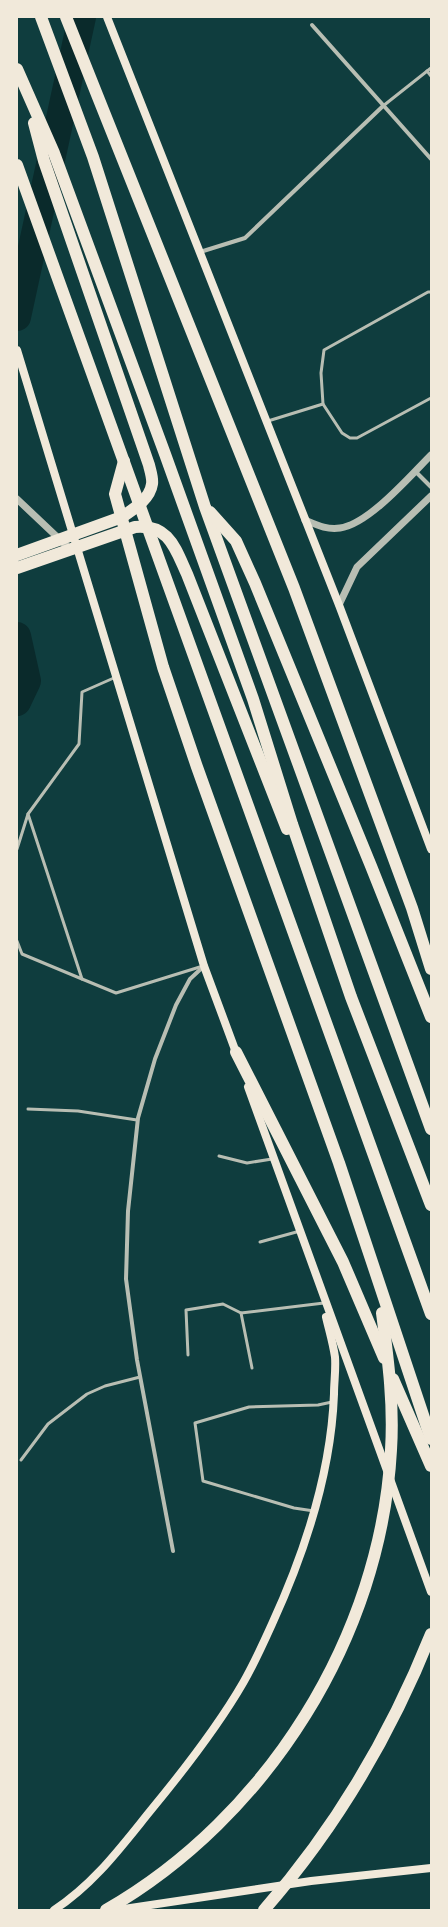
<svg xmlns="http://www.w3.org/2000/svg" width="448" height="1927" font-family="'Golos Text',sans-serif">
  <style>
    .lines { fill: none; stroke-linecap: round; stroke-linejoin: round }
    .river { stroke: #0a2a2b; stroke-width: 28 }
    .service { stroke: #b8beb3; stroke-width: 3 }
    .minor { stroke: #b8beb3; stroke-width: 4 }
    .tertiary { stroke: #b8beb3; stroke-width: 7 }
    .secondary { stroke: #f1e9da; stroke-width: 8 }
    .motorway { stroke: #f1e9da; stroke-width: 12 }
  </style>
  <rect width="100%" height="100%" fill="#0f3d3e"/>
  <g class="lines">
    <!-- river -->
    <g class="river">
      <path d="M17,317L82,17"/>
      <path d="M17,636L27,681L17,702"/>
    </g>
    <!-- service -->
    <g class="service">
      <path d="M427,71L431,76"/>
      <path d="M383,106L431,68"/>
      <path d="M431,292H428L324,350L321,373L323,404L342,433L350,438H357L431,398"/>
      <path d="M268,421L323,404"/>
      <path d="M17,849L28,814L79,744L82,692L116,677"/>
      <path d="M17,941L22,954L82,979L28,814"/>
      <path d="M82,979L116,993L203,966"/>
      <path d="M28,1109L78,1111L137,1120"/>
      <path d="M219,1156L247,1163L272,1159"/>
      <path d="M260,1242L300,1231"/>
      <path d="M241,1313L252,1368"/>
      <path d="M188,1355L186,1310L223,1304L241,1313L324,1303"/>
      <path d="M21,1460L48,1424L87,1394L105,1386L140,1377"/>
      <path d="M314,1511L294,1508L203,1481L195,1423L249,1407L318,1405L332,1402"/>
    </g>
    <!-- minor -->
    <g class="minor">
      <path d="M312,25L431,159"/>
      <path d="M200,252L245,238L383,106"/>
      <path d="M415,471L431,487"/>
      <path d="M173,1551L137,1360L126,1279L128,1211L138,1118L155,1059L176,1005L190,979L204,966"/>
    </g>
    <!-- tertiary -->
    <g class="tertiary">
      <path d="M17,499L72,551"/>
      <path d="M305,520C317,525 327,530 340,528C369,524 410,476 431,455"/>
      <path d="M339,605L357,567L431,496"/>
    </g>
    <!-- secondary -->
    <g class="secondary">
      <path d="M107,17L339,605L431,849"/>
      <path d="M17,350L204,966L237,1055"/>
      <path d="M248,1087L431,1592"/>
      <path d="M54,1910C94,1884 121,1847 151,1810C184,1770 217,1728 243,1683C254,1664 263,1644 272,1624C305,1552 331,1474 334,1394C334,1382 336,1369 335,1357C333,1343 329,1330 326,1317"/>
      <path d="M117,1910L311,1881L431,1868"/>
    </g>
    <!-- motorway -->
    <g class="motorway">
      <path d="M41,17L93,157L205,507L431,1129"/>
      <path d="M66,17L294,588L412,908L431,969"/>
      <path d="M17,69L54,153L165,454L253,699L292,824L351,997L431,1205"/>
      <path d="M17,165L431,1314"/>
      <path d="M124,461L115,494L163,667L197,767L339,1163L431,1439"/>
      <path d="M210,512L236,541L255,583L371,866L431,1017"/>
      <path d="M17,555L122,517C134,509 150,499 152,484C153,478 150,470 149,465L44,161L34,123"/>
      <path d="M17,568L135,527C169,524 175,548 187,574L287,829"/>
      <path d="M236,1052L343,1262L384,1358"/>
      <path d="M393,1379L431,1466"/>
      <path d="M106,1910C268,1817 381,1636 391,1450C394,1403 388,1359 382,1313"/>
      <path d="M264,1910C335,1829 391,1734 431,1634"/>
    </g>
  </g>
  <!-- border -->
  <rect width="448" height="1927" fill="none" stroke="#f1e9da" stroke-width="36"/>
</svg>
